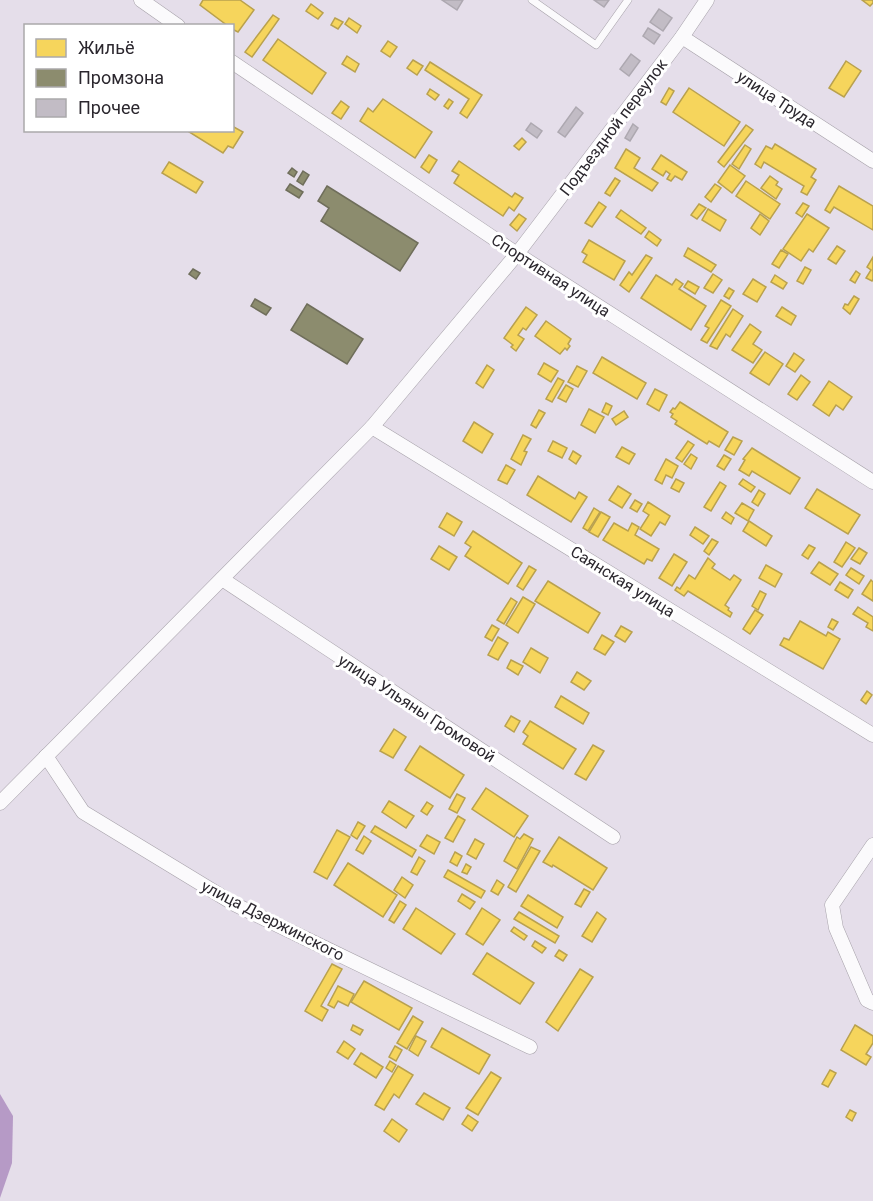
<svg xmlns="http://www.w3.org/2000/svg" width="873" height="1201" font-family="Roboto,sans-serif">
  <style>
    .water { fill: #b69ac6 }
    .homes { fill: #f6d55c; stroke: #b9a14e; stroke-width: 1.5 }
    .industry { fill: #8c8c6e; stroke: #6f6e5b; stroke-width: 1.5 }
    .building { fill: #c2bcc5; stroke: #ada8b0; stroke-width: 1.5 }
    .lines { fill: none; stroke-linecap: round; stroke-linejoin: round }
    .lane-casing { stroke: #a6a1a9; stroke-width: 8 }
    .street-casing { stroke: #a6a1a9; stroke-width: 15 }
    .lane { stroke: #fbfafc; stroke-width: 7 }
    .street { stroke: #fbfafc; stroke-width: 14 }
    .labels { text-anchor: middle; stroke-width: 6; stroke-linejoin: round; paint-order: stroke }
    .street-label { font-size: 16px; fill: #2b272e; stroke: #fff }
  </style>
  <rect width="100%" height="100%" fill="#e5deea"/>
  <!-- water -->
  <path class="water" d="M0,1094L13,1116L12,1163L0,1198Z"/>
  <!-- homes -->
  <g class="homes">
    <path d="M203,0H240L254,10L238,32L232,29V26H228L200,5Z"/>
    <path d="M862,0H873V3L870,6Z"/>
    <path d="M311,4L323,13L318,19L306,11Z"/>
    <path d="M273,15L279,19L252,57L245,52Z"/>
    <path d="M335,18L343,22L338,29L331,25Z"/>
    <path d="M349,18L361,26L357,33L345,24Z"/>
    <path d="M278,39L326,73L312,94L263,60Z"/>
    <path d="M388,41L397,47L390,57L381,51Z"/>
    <path d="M347,56L359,64L355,72L342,64Z"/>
    <path d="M413,60L423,66L417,75L407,68Z"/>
    <path d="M846,61L861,71L844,97L829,88Z"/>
    <path d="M430,62L482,95L467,118L460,113L469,99L425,70Z"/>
    <path d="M669,88L674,91L666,105L661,102Z"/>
    <path d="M689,88L740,122L724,146L673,112Z"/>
    <path d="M430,89L439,95L435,100L427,94Z"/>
    <path d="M383,99L432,132L415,158L360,121L368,108L373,112Z"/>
    <path d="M449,99L453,102L448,109L444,106Z"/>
    <path d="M341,101L349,107L341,119L332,113Z"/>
    <path d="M746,125L753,130L724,167L718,162Z"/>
    <path d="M232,126L243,132L233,148L228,146L223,153L186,130H232Z"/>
    <path d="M522,138L526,142L519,150L514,146Z"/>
    <path d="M775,144L816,169L811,177L816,180L807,195L801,192L804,186L764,162L761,168L755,164L766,146L772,149Z"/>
    <path d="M745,145L751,149L739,169L732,164Z"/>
    <path d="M626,149L640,158L634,168L658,183L652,191L615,168Z"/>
    <path d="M429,155L437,160L429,173L421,167Z"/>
    <path d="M661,155L687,172L682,180L675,176L671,181L667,179L670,174L666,171L663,176L652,169Z"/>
    <path d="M459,161L512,197L515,193L523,198L514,211L509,207L503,216L454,183L459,175L452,171Z"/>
    <path d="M169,162L203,182L196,193L162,173Z"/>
    <path d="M730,165L745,176L732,193L718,182Z"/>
    <path d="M770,176L778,182L776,185L782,189L776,199L761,188Z"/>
    <path d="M615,178L620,181L610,196L605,193Z"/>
    <path d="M746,181L780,204L770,219L736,196Z"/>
    <path d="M715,184L721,188L711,202L705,197Z"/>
    <path d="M839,186L873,206V230L834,207L830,213L825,210Z"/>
    <path d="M599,202L606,207L592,227L585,223Z"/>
    <path d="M803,203L809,206L802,217L796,213Z"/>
    <path d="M699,204L706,208L697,219L691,215Z"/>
    <path d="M708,209L726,220L720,231L702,220Z"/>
    <path d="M621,210L646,228L641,234L616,217Z"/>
    <path d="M519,214L526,219L517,231L510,225Z"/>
    <path d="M760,214L769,221L760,235L751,228Z"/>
    <path d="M807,214L829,228L813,252L809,249L801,261L783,249Z"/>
    <path d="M649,231L661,240L657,246L645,237Z"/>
    <path d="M589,240L625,261L614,280L583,262L587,255L582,252Z"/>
    <path d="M837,246L845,251L836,264L828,259Z"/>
    <path d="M688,248L716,265L711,272L684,256Z"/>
    <path d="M781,250L788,254L779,268L772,264Z"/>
    <path d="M646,255L652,258L629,292L620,285L629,272L632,275Z"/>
    <path d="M873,257V279L872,281L866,278L871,270L867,267Z"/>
    <path d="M805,267L811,270L803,284L797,281Z"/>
    <path d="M856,271L860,274L855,283L850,280Z"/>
    <path d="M713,274L722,280L713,293L704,288Z"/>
    <path d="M656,275L672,285L676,279L683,284L679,289L706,306L691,330L641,298Z"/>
    <path d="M775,275L787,283L783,289L771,282Z"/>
    <path d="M753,279L766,287L757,302L743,294Z"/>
    <path d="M688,281L699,287L695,294L684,287Z"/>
    <path d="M729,288L734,291L729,299L724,296Z"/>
    <path d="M854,296L859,299L850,314L843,308L845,304L848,305Z"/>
    <path d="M721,300L731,306L707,343L701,340L709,328L705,326Z"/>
    <path d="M526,307L537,315L526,330L523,328L518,335L524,339L516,351L511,347L513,345L504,338Z"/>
    <path d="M782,307L796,316L791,325L776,316Z"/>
    <path d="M733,309L743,316L730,337L726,334L717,349L710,346Z"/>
    <path d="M546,321L571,339L568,344L570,346L567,350L565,348L560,354L535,336Z"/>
    <path d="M750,324L761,332L753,344L762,350L753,363L732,350Z"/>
    <path d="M765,352L783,364L769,385L750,373Z"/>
    <path d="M794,353L804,360L795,372L786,366Z"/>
    <path d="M602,357L646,383L637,399L593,373Z"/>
    <path d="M544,363L558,371L551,382L538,374Z"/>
    <path d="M487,365L494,370L483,388L476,383Z"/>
    <path d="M577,366L587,371L578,387L568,382Z"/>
    <path d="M801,375L810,382L797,400L788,394Z"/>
    <path d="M558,378L564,381L552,402L546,399Z"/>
    <path d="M829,381L852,397L843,410L836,405L829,416L813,405Z"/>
    <path d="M566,385L573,389L566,402L558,398Z"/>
    <path d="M655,389L667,395L659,411L647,404Z"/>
    <path d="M680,402L728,432L719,447L709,441L707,444L675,424L677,421L671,417L673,414L670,412L673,408L675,409Z"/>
    <path d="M606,403L612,406L608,415L602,412Z"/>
    <path d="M589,409L604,417L595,433L581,425Z"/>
    <path d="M539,410L545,413L536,428L531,425Z"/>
    <path d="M624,411L628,417L616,425L612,419Z"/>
    <path d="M474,422L493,434L482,453L463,441Z"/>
    <path d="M523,435L531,439L524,451L527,452L521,465L511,459Z"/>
    <path d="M733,437L742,441L734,455L725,450Z"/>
    <path d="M553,441L567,448L562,458L548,451Z"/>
    <path d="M688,441L694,445L682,462L676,458Z"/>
    <path d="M622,447L635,454L629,464L616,457Z"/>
    <path d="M752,448L800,478L790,494L752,471L749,476L739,470L745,460L743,459Z"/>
    <path d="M573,451L581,456L576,464L569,459Z"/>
    <path d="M691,454L697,458L691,469L684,464Z"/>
    <path d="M724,455L731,459L724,470L717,466Z"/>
    <path d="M666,459L678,466L672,478L666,475L662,484L655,480Z"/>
    <path d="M506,465L515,470L507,484L498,480Z"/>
    <path d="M538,476L575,499L579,492L587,497L571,522L527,495Z"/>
    <path d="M676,479L684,483L679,492L671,488Z"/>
    <path d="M743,479L755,487L751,492L739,484Z"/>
    <path d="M720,482L726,486L711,511L704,507Z"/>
    <path d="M618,486L631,494L622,508L609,500Z"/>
    <path d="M817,489L860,515L848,534L805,508Z"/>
    <path d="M759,490L765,494L758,506L752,502Z"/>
    <path d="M635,500L642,504L637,512L630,508Z"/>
    <path d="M648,502L670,516L665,525L660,522L651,536L640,529L649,515L643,511Z"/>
    <path d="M742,503L754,510L748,521L735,513Z"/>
    <path d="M594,508L600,512L588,531L583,528Z"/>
    <path d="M601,512L610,517L598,537L589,532Z"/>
    <path d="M726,512L734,518L731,524L722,518Z"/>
    <path d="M447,513L462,522L454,536L439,527Z"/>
    <path d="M749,521L772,536L766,546L743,531Z"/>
    <path d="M614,523L628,531L632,523L639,527L635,535L659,549L652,561L647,559L644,564L603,540Z"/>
    <path d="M695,527L709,536L703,544L690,535Z"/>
    <path d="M473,531L522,563L508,584L465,556L471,547L465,543Z"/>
    <path d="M712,539L718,542L709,555L704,551Z"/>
    <path d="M846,542L855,548L842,567L834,562Z"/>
    <path d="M809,545L815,548L808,559L802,555Z"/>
    <path d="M439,546L457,557L449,570L431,559Z"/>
    <path d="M859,548L867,553L860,564L851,559Z"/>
    <path d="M674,554L687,562L672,586L659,578Z"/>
    <path d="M708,558L715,564L712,568L730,580L734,575L741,580L725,605L729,608L728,610L732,613L730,617L688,591L684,596L675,590L677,587L680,589L689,575L695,579Z"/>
    <path d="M819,562L838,574L830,585L811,573Z"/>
    <path d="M766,565L782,574L775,587L759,578Z"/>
    <path d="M529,566L536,570L523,590L517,586Z"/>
    <path d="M851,568L864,576L859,584L846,575Z"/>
    <path d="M871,580L873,582V601L862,594Z"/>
    <path d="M548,581L600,613L588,633L535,601Z"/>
    <path d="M840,582L853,590L848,598L835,590Z"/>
    <path d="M760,591L766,594L758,610L752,606Z"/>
    <path d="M523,597L535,604L518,633L506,625Z"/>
    <path d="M511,598L517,602L504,624L497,620Z"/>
    <path d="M858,607L873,617V631L866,627L868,623L853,614Z"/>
    <path d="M755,610L763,615L750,634L743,629Z"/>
    <path d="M832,619L838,622L833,630L828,627Z"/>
    <path d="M800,621L826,636L828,632L840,639L823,669L780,645L784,638L789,640Z"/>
    <path d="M492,625L499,629L492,641L485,637Z"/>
    <path d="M621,626L632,632L625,642L615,636Z"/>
    <path d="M602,635L614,642L605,655L594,649Z"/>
    <path d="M498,637L508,643L498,660L488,655Z"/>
    <path d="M531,648L548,658L540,673L523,662Z"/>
    <path d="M511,660L523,666L518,675L507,668Z"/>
    <path d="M577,672L591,681L584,690L571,682Z"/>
    <path d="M867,691L872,695L866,704L861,700Z"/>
    <path d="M561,696L589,713L583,724L555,707Z"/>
    <path d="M511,716L520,721L514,732L505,726Z"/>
    <path d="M530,721L576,749L563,769L523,744L528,736L523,732Z"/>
    <path d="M394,729L406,737L393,758L380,751Z"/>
    <path d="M593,745L604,751L586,780L575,774Z"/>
    <path d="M420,746L464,775L450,798L405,770Z"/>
    <path d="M486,788L528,816L514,837L472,809Z"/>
    <path d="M457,794L465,798L457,813L449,809Z"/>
    <path d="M389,801L414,816L406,828L382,812Z"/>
    <path d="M427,802L433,806L427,815L421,811Z"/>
    <path d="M458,816L465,820L453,842L445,838Z"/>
    <path d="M358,822L365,826L357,839L351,835Z"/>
    <path d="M375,826L416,850L412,857L371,832Z"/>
    <path d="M337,830L350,837L327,879L314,872Z"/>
    <path d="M524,834L533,839L517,869L504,861L517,837L520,839Z"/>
    <path d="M427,835L440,842L434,854L420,846Z"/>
    <path d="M364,836L371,841L363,854L356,850Z"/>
    <path d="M559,837L607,868L593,890L553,865L552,867L543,862Z"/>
    <path d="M475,839L484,844L476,859L467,854Z"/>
    <path d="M531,847L540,851L516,892L508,887Z"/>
    <path d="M455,852L462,856L457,866L450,862Z"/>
    <path d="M419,857L425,861L417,875L411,872Z"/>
    <path d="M348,863L397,895L383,917L334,885Z"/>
    <path d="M466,864L471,867L467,874L462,872Z"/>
    <path d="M448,870L485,891L481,898L444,877Z"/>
    <path d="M402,877L413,885L405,898L394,890Z"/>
    <path d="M497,880L504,885L498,895L491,891Z"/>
    <path d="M584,889L590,892L581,907L575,904Z"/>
    <path d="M462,894L475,902L470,909L458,901Z"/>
    <path d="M528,895L563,917L557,928L521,906Z"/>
    <path d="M400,901L406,905L394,923L389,920Z"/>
    <path d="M416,908L455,934L441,954L403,929Z"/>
    <path d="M482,908L500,920L483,945L466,934Z"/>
    <path d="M519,912L559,936L555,943L514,919Z"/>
    <path d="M597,912L606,919L592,942L582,936Z"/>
    <path d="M514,927L527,936L524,940L511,931Z"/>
    <path d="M535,941L546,948L542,953L532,946Z"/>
    <path d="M559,950L567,955L563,961L555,956Z"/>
    <path d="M487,953L534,983L520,1004L473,974Z"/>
    <path d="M332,964L342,969L321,1006L328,1010L322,1021L305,1011Z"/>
    <path d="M580,969L593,977L558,1031L546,1022Z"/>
    <path d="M364,981L412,1008L399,1030L351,1002Z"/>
    <path d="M338,986L354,994L348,1006L338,1001L334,1008L328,1005Z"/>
    <path d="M413,1016L423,1022L407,1049L397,1043Z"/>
    <path d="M353,1025L363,1030L360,1035L351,1030Z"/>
    <path d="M855,1025L873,1036V1043L866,1054L871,1057L866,1065L841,1050Z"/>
    <path d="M442,1028L490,1055L479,1074L431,1047Z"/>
    <path d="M416,1036L426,1041L418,1056L409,1050Z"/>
    <path d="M344,1041L355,1049L348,1059L337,1052Z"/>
    <path d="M395,1046L402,1050L396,1061L389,1057Z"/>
    <path d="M361,1053L383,1067L376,1078L354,1064Z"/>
    <path d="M390,1061L396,1065L392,1072L386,1068Z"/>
    <path d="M398,1066L413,1075L399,1098L394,1094L384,1110L375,1105Z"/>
    <path d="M830,1070L836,1073L828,1087L822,1084Z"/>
    <path d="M491,1072L501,1078L478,1115L466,1108Z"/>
    <path d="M424,1093L450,1108L443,1120L416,1104Z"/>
    <path d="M850,1110L856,1113L852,1121L846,1117Z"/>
    <path d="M468,1115L478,1122L472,1131L462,1124Z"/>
    <path d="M392,1119L407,1130L399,1142L384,1131Z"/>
  </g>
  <!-- industry -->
  <g class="industry">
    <path d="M292,168L297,172L294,177L288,173Z"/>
    <path d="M303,171L309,175L303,185L297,181Z"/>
    <path d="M290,184L303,192L299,198L286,190Z"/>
    <path d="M327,186L418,243L400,271L321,221L329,208L318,201Z"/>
    <path d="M193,269L200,273L196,279L189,274Z"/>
    <path d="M255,299L271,308L266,315L251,306Z"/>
    <path d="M307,304L363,339L347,364L291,330Z"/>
  </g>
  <!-- building -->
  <g class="building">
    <path d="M442,0H463L457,10Z"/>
    <path d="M594,0H609L604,7Z"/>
    <path d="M659,9L672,18L663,31L650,22Z"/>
    <path d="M648,28L660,35L654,44L643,36Z"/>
    <path d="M631,54L640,61L629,76L620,69Z"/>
    <path d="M576,107L583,113L565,137L558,132Z"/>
    <path d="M531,123L542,131L537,138L526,130Z"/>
    <path d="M633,124L638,128L630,141L625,138Z"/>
  </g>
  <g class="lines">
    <!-- lane casing -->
    <g class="lane-casing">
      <path id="lane" d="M532,0L596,45L628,0"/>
    </g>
    <!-- street casing -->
    <g class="street-casing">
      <g id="street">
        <path d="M141,0L178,26"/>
        <path d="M682,37L873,161"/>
        <path d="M232,62L517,254L873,482"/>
        <path d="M372,427L873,735"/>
        <path d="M222,579L613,837"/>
        <path d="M46,756L83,812L236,905L530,1047"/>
        <path d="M0,803L372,427L517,254L682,37L707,0"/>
        <path d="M873,845L832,905L836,928L867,1000L873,1003"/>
      </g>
    </g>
    <!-- lane -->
    <use href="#lane" class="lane"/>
    <!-- street -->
    <use href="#street" class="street"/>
  </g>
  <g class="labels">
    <!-- street labels -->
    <g class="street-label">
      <text transform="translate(777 99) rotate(33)" y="6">улица Труда</text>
      <text transform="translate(613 127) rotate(-53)" y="6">Подъездной переулок</text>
      <text transform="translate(551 275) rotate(33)" y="6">Спортивная улица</text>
      <text transform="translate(623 581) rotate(32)" y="6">Саянская улица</text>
      <text transform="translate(417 708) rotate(33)" y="6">улица Ульяны Громовой</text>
      <text transform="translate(273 920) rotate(27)" y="6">улица Дзержинского</text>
    </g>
  </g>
  <!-- legend -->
  <rect x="24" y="24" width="210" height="108" fill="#ffffff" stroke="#aaa9ab" stroke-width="1.5"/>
  <rect x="36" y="39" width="30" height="18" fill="#f6d55c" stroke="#aaa9ab" stroke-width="1.5"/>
  <text x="78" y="54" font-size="18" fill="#2b272e">Жильё</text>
  <rect x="36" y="69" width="30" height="18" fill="#8c8c6e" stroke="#aaa9ab" stroke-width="1.5"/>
  <text x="78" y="84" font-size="18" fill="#2b272e">Промзона</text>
  <rect x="36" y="99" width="30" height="18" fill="#c2bcc5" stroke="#aaa9ab" stroke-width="1.5"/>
  <text x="78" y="114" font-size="18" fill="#2b272e">Прочее</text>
</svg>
